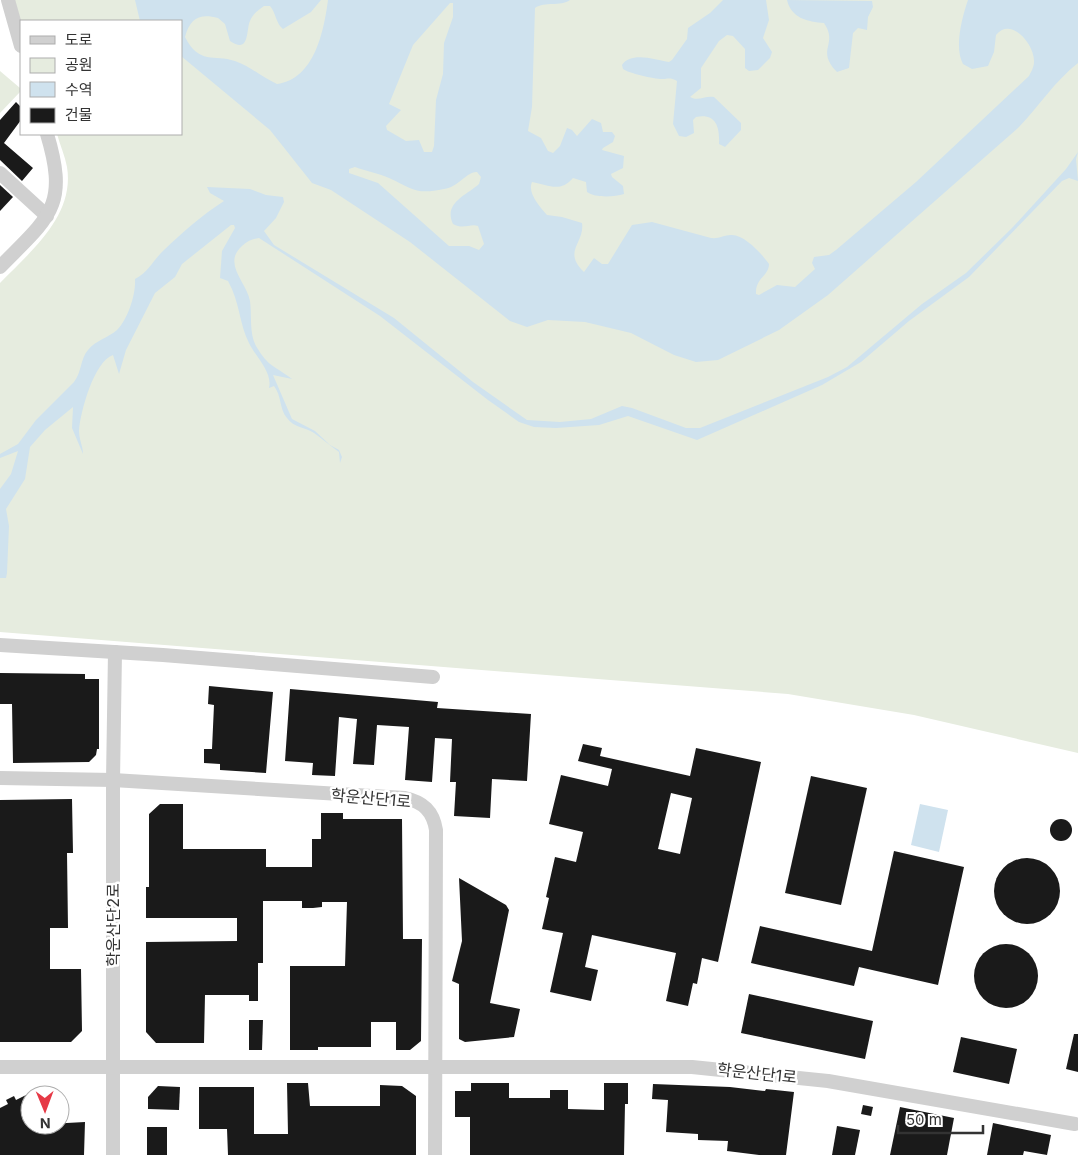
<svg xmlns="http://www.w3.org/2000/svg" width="1078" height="1155" font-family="Inter,'Noto Sans KR',sans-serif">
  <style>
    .green { fill: #e6ecdf }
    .water { fill: #cfe2ee; fill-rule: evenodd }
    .building { fill: #1a1a1a; fill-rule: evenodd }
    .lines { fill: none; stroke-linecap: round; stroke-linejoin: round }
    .minor { stroke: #d0d0d0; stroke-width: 14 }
    .labels { text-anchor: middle; stroke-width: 5; stroke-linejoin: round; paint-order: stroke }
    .street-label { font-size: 16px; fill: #333; stroke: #fff }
  </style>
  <rect width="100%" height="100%" fill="#fff"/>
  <!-- green -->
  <g class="green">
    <path d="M14,0H1078V753L914,715L788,694L0,632V283C30,252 75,216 67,167C65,156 60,145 57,134H181V21L21,22Z"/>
    <path d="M0,71L20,88V92L0,113Z"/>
  </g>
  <!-- water -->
  <g class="water">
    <path d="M135,0H321L311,12L283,29C276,24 276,13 270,6H264C258,10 252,15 250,21C246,29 250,55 230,41L225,24L218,18C199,13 190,19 185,37C199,65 214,54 235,61C250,66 263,78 277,84C315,79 324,30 328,0H570C560,7 545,1 535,8L532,107L528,131L541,138L548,151L553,153L560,146L567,128L572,130L577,136L592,119L601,123L603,132H612L615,136L613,142L603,148L602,150L624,156L623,168L611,174L612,177L623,186L624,194C614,197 595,198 587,192L586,182L573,178C560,193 549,185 532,182C527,193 540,207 547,215L562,217L582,223C585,243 562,251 584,272L594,258L602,264H608L632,225L652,222L711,238C719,239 724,235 731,235C744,234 762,254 769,264C769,276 755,278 756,294L759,295L777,285L795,287L815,269L812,263L814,257L829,255L836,250L916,182L1029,76C1031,72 1034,67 1034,62C1035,45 1011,16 996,35L994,52L988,66L972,69L963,64C954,48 962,17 968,0H1078V63C1055,81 1039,106 1019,127L828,295L779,330L718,360L696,362L674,355L631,333L585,322L548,320L527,327L510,321L410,242L331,190L312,183L270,130L181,56V21H140ZM450,3H453V17L444,43L443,74L436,100L434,146L432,152H424L419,140L406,141L387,130L386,126L401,110L389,104L413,45ZM355,167C366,171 378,173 389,178C413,189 416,195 444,189C459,187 467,171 477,172L481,177L479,184C467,195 443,203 453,224C464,230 470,223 478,226L484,244L479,250L469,246H449L378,183L349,173V169Z"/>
    <path d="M723,0H766L769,20L763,38L772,52L770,58L758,70L749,71L745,68V49L733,36L727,35L719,41L701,68V88L690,97C699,102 705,95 714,97L741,123V130L725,147L719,144C720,127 716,113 696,117L693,120L694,133L686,137L679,136L673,124L677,81C670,77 668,79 662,79C654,79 628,73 623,69L622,65C631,51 656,60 669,62L672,60L687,39L688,28L710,13Z"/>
    <path d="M787,0L872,1L873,7L868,17L867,30L858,28L853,33L849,68L837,72C815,49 839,45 824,23C808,22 791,18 787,0Z"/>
    <path d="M1078,152L1076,159L1078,181L1069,178L1062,181L969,277L909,321L861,362L822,385L697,440L628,416L599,425L556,428L534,427L519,422L488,400L380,316L259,238C253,239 247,241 242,246C222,264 247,282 250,301C252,315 249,333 256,346C269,368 274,365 292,379L273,375L292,419L315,431L330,445L339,450L342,457L340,463L339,452C330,446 323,439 314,433C305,427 294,428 287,418C279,409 282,396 274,386L269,388C273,372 255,356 249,343C239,324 240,302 228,281L220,278L222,251L235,228L234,225H231L182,264L175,277L155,293L126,350L119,374L113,355C94,361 80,413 79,431C79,439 83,447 83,454L72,428L73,407L45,430L30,447L25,479L6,509L9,526L7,573L6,578H0V489L11,474L18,451L0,458V454L18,444L36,420L74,382C82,372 80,359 88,350C96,340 108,338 117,330C128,319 136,294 135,279C149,272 153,260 164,250C183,232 202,215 224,201L210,193L207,187L250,189L266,195L283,197L284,202L276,218L264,231L274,245L394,318L473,382L527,420L560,422L591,419L622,406L632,408L686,428H700L828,377L847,367L922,304L966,273L1012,228L1066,169Z"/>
    <path d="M920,804L948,810L939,852L911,845Z"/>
  </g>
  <!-- building -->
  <g class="building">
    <path d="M16,102L21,107V120L4,143L33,168L22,181L0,160V120Z"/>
    <path d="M0,185L13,197L0,211Z"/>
    <path d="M0,673L85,674V679H99V749H97L96,755L89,762L13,763L12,704H0Z"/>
    <path d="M209,686L273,692L266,773L220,770V764L204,763V749H212L214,705L208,704Z"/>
    <path d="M290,689L438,702L437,708L531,714L527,781L492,779L490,818L454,816L456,782H450L452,739L435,738L432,782L405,780L409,727L377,725L374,765L353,764L357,719L339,717L335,776L312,775L313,763L285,761Z"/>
    <path d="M583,744L602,748L600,756L690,776L696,748L761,762L718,962L702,958L697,984L693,983L688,1006L666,1001L676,953L592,935L585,967L598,970L591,1001L550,992L563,933L542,929L549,898L546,897L555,857L576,862L583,832L549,824L561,775L608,786L612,769L578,761ZM671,793L692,798L680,854L658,849Z"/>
    <path d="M811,776L867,788L841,905L785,893Z"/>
    <path d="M72,799L73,853H67L68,928H50V969H81L82,1031L71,1042H0V800Z"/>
    <path d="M160,804H183V849H266V867H312V839H321V813H343V819H402L403,939H422L421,1041L410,1050H396V1022H371V1047H318V1050H290V966H345L347,902H322V907L313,908H302V901H263V963H258V1001H249V995H205L204,1043H156L146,1032V942L237,941V918H146V887H149V814Z"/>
    <circle cx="1061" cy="830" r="11"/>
    <path d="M894,851L964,867L938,985L859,967L854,986L751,963L760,926L872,951Z"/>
    <circle cx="1027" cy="891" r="33"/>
    <path d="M459,878L506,905L509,910L490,1003L520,1009L514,1037L465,1042L459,1039V984L452,981L462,941Z"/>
    <circle cx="1006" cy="976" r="32"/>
    <path d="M749,994L873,1021L865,1059L741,1033Z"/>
    <path d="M249,1020H263L262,1050H249Z"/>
    <path d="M1074,1034H1078V1072L1066,1069Z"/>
    <path d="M961,1037L1017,1049L1009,1084L953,1072Z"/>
    <path d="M287,1083H308L310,1106H380V1085L402,1086L416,1096V1155H228L227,1129H199V1087H254V1134H288Z"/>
    <path d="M471,1083H509V1098H550V1090H568V1109L604,1110V1083H628V1104H625L624,1155H470V1117H455V1091H471Z"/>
    <path d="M653,1084L730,1087L765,1091L766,1089L794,1092L786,1155H759L727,1151L728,1141L698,1140V1134L666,1132L668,1100L652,1099Z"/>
    <path d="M158,1086L180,1087L179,1110L148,1109V1097Z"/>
    <path d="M26,1095L30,1103V1125L85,1122L84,1155H0V1108L8,1104L6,1100L14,1096L16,1100Z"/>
    <path d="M863,1105L873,1107L871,1116L861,1114Z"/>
    <path d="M900,1107L954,1118L947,1155H890Z"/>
    <path d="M993,1123L1051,1135L1047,1155L1024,1151L1023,1155H987Z"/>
    <path d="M837,1126L860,1130L855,1155H832Z"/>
    <rect x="147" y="1127" width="20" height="28"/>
  </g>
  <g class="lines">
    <!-- minor -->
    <g class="minor">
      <path d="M8,0L21,46"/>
      <path d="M0,173L47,216"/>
      <path d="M0,267C49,217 69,207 47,134"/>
      <path d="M0,645L163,655L433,677"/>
      <path d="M0,778L113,780L405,798C423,802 433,811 436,830L435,1155"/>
      <path d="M0,1067H692L828,1081L1075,1124"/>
      <path d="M113,1155V780L115,652"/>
    </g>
  </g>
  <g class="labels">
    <!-- street labels -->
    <g class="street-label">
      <text transform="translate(371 798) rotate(5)" y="6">학운산단1로</text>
      <text transform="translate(113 925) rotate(-90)" y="6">학운산단2로</text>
      <text transform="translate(757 1073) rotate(6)" y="6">학운산단1로</text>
    </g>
  </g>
  <!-- legend -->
  <rect x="20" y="20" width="162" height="115" fill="#ffffff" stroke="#adadad"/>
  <rect x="30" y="36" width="25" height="8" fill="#d0d0d0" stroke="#adadad"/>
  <text x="65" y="45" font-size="15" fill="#333333">도로</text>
  <rect x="30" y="58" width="25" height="15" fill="#e6ecdf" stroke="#adadad"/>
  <text x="65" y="70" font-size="15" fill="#333333">공원</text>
  <rect x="30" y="82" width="25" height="15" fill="#cfe2ee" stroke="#adadad"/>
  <text x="65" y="95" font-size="15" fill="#333333">수역</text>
  <rect x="30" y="108" width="25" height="15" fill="#1a1a1a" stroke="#adadad"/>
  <text x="65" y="120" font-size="15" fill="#333333">건물</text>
  <!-- north arrow -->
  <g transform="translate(45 1110) rotate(179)"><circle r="24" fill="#ffffff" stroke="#adadad"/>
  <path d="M0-4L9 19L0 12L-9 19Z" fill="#e63946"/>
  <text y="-8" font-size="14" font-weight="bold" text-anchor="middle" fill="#333333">N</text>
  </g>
  <!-- scale -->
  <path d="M898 1125v8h85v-8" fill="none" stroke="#333333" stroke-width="2.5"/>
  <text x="906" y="1125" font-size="15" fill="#333333" stroke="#ffffff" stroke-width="4" paint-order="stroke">50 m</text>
</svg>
